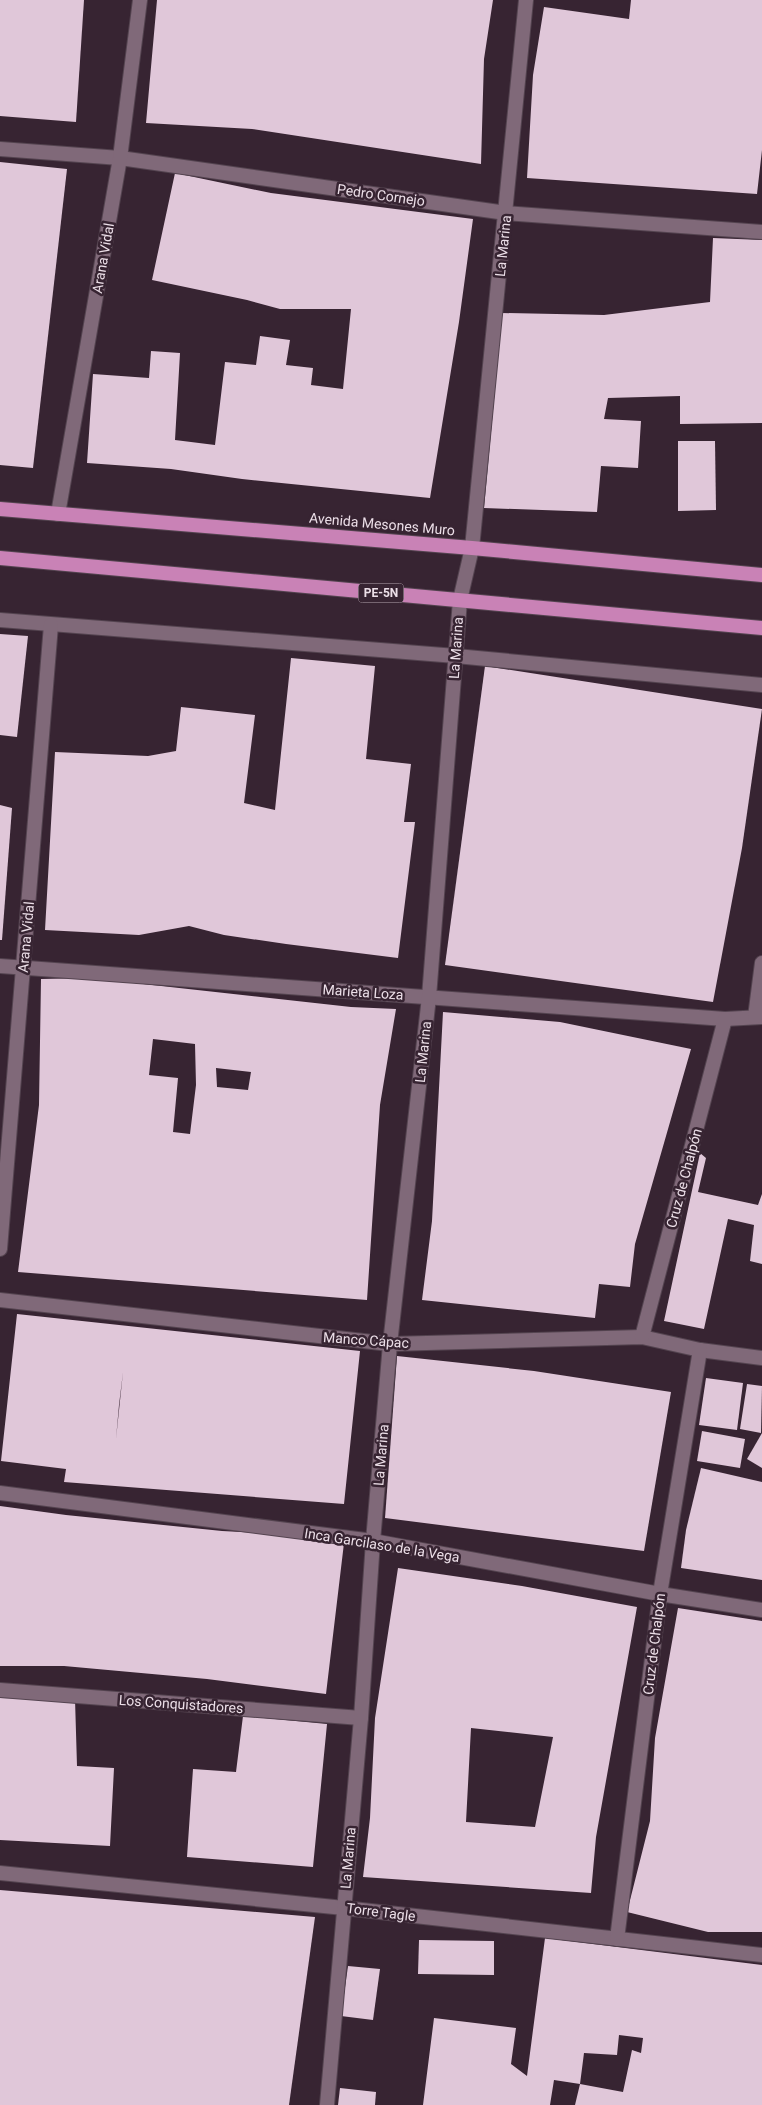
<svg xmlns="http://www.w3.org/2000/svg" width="762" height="2105" font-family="Roboto,sans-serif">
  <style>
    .building { fill: #e0c7d9; fill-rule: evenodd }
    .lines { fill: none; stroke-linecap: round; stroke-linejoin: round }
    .minor-casing { stroke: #544450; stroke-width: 16 }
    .trunk-casing { stroke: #544450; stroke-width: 16 }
    .minor { stroke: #806979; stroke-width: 14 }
    .trunk { stroke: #c982b6; stroke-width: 14 }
    .labels { text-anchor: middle; stroke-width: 5; stroke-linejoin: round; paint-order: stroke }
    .shield { fill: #372432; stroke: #b6a7b1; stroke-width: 1 }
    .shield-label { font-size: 12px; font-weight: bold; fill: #ecdfe8 }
    .street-label { font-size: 14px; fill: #ecdfe8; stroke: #372432 }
  </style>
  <rect width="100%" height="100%" fill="#372432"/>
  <!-- building -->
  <g class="building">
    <path d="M0,0H84L76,122L0,116Z"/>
    <path d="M157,0H493L484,59L481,164L252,129L146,123Z"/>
    <path d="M631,0H762V150L757,194L527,178L533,75L544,7L629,19Z"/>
    <path d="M0,162L67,169L33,468L0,465Z"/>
    <path d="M175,173L271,193L473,219L459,322L430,498L242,479L171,469L87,463L93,374L149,378L151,351L180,353L175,440L215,445L225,362L256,365L260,336L290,340L286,365L313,368L311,385L343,389L351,309H280L247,300L152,280Z"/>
    <path d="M713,238L762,240V423L680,424V396L608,398L604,419L641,421L638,468L601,466L597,512L484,508L502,313L604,315L710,302Z"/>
    <path d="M678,441H715L716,510L678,511Z"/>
    <path d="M0,634L28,636L17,737L0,735Z"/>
    <path d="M291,658L375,666L366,759L411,764L404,822H415L398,958L286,944L224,935L189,926L139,935L45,930L55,752L148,756L176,751L181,707L255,715L244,803L275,810Z"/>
    <path d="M485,666L762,709L742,848L713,1002L445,965Z"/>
    <path d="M0,805L12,808L2,940H0Z"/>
    <path d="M89,978L351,1007L396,1009L380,1105L367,1300L18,1272L39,1105L41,979ZM153,1039L195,1044L196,1085L190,1134L173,1132L178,1078L149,1075ZM216,1068L251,1072L248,1090L217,1087Z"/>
    <path d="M443,1012L560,1022L691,1049L635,1244L630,1287L599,1284L595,1318L422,1300L432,1221Z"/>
    <path d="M700,1153L706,1158L698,1192L758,1205L762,1194V1264L750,1261L754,1225L728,1219L704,1329L664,1321Z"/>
    <path d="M17,1314L360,1351L344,1504L64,1482L66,1469L1,1461ZM123,1372L116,1439L119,1405Z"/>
    <path d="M397,1356L534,1371L671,1392L644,1551L385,1518Z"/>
    <path d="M706,1378L743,1383L737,1430L699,1425Z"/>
    <path d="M747,1384L762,1386L761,1433L740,1429Z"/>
    <path d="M702,1431L745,1439L740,1468L697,1461Z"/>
    <path d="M762,1433V1468L747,1459Z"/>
    <path d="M701,1468L762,1482V1580L681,1568L686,1530Z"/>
    <path d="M0,1506L66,1515L222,1531L277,1534L344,1543L326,1694L207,1679L64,1666H0Z"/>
    <path d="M398,1568L522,1586L637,1607L596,1837L591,1893L363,1877L370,1818L375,1718ZM471,1728L553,1737L535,1827L466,1822Z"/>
    <path d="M678,1608L762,1621V1932H708L627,1912L650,1821L655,1738Z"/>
    <path d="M0,1698L75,1699L77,1766L114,1768L110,1846L0,1840Z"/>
    <path d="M243,1716L327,1724L313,1867L187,1857L193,1769L236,1772Z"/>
    <path d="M0,1890L315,1917L289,2105H0Z"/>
    <path d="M545,1938L762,1965V2105H575L580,2084L623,2092L632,2050L641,2053L643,2038L619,2035L617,2055L584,2053L580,2084L554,2080L550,2105H423L434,2018L516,2028L511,2064L527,2076Z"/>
    <path d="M419,1940L494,1941V1975L418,1974Z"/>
    <path d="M348,1966L380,1969L373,2020L341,2016Z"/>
    <path d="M340,2088L376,2092L375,2105H338Z"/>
  </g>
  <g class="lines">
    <!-- minor casing -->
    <g class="minor-casing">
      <g id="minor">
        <path d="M0,149L120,158L506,213L762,232"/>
        <path d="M58,514L120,158L140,0"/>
        <path d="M0,620L456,656L762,685"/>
        <path d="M0,966L725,1019L762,1017"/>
        <path d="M755,1017L762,963"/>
        <path d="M0,1249L51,625"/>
        <path d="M0,1300L390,1344L642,1337L700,1350L762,1358"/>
        <path d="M642,1337L725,1019"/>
        <path d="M0,1493L373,1541L660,1594L762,1610"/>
        <path d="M0,1690L361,1718"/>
        <path d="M0,1873L344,1908L762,1955"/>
        <path d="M617,1939L660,1594L700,1350"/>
        <path d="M327,2105L361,1718L373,1541L390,1344L429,997L460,600L472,548L526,0"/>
      </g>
    </g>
    <!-- trunk casing -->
    <g class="trunk-casing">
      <g id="trunk">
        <path d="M0,509L472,548L762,575"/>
        <path d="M0,558L762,628"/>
      </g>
    </g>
    <!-- minor -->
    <use href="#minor" class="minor"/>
    <!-- trunk -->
    <use href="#trunk" class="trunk"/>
  </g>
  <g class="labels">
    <!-- shield labels -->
    <rect class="shield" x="358.5" y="583.5" width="45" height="19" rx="4"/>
    <g class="shield-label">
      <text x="381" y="597">PE-5N</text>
    </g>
    <!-- street labels -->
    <g class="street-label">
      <text transform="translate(381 195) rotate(8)" y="5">Pedro Cornejo</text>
      <text transform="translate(503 246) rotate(-84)" y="5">La Marina</text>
      <text transform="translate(103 258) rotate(-80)" y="5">Arana Vidal</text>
      <text transform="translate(382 524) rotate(5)" y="5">Avenida Mesones Muro</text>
      <text transform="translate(456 648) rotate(-86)" y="5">La Marina</text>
      <text transform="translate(26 937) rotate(-85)" y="5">Arana Vidal</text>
      <text transform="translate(363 992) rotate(4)" y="5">Marieta Loza</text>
      <text transform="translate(423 1052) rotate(-84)" y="5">La Marina</text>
      <text transform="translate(684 1178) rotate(-75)" y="5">Cruz de Chalpón</text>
      <text transform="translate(366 1340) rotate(4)" y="5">Manco Cápac</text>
      <text transform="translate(381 1455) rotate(-85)" y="5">La Marina</text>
      <text transform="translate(382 1545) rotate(9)" y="5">Inca Garcilaso de la Vega</text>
      <text transform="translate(654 1644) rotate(-83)" y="5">Cruz de Chalpón</text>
      <text transform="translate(181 1704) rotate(4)" y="5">Los Conquistadores</text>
      <text transform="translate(348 1858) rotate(-85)" y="5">La Marina</text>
      <text transform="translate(381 1912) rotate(7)" y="5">Torre Tagle</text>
    </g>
  </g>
</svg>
